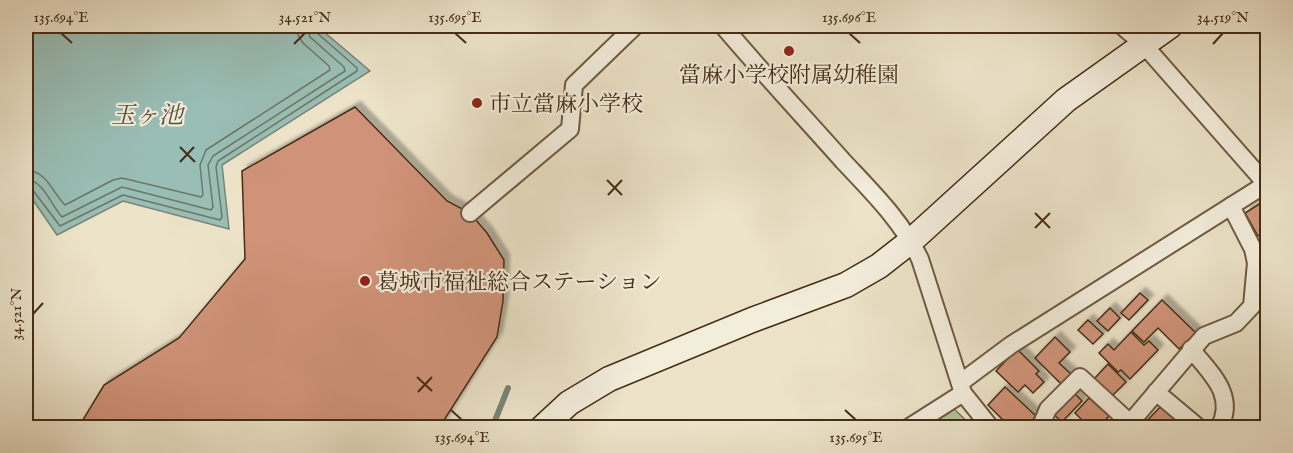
<svg xmlns="http://www.w3.org/2000/svg" width="1293" height="453" font-family="'IM FELL English','Noto Serif JP',serif">
  <style>
    .green { fill: #b1c59b; stroke: #7a7958; stroke-width: 1.5 }
    .water { fill: #99beb5; stroke: #778475; stroke-width: 1.5 }
    .lines { fill: none; stroke-linecap: round; stroke-linejoin: round }
    .shore { stroke: #6e7665; stroke-width: 1.5 }
    .stream { stroke: #778475; stroke-width: 6 }
    .building { fill: #d09379; stroke: #442d15; stroke-width: 1.5; filter: url(#shadow) }
    .street-casing { stroke: #6e5a42; stroke-width: 20 }
    .secondary-casing { stroke: #442d15; stroke-width: 27 }
    .street { stroke: #f3eddc; stroke-width: 16 }
    .secondary { stroke: #f3eddc; stroke-width: 24 }
    .ticks { fill: none; stroke: #442d15; stroke-width: 2 }
    .poi-dot { fill: #8f2418; stroke: #f3eddc; stroke-width: 2 }
    .labels { text-anchor: middle; stroke-width: 4.5; stroke-linejoin: round; paint-order: stroke }
    .poi-label { font-size: 22px; fill: #442d15; stroke: #f3eddc; text-anchor: start }
    .water-label { font-size: 24px; font-style: italic; fill: #59513d; stroke: #f3eddc }
    .neatline { fill: none; stroke: #442d15; stroke-width: 2 }
    .ticks-label { font-size: 15px; text-anchor: middle; fill: #442d15 }
  </style>
  <defs>
    <filter id="shadow"><feDropShadow dx="5.5" dy="-5.5" stdDeviation="1.5" flood-color="#0004"/></filter>
  </defs>
  <rect width="100%" height="100%" fill="#ece3c9"/>
  <filter id="stains"><feTurbulence type="fractalNoise" baseFrequency=".00333" numOctaves="4"/><feColorMatrix values="0 0 0 0 .2 0 0 0 0 .09 0 0 0 0 .02 0 0 0 .5 -.17"/></filter>
  <radialGradient id="worn" r=".72"><stop offset=".6" stop-color="#630" stop-opacity="0"/><stop offset="1" stop-color="#630" stop-opacity=".3"/></radialGradient>
  <!-- green -->
  <path class="green" d="M954,409L973,427L924,428Z"/>
  <!-- water -->
  <path class="water" d="M26,26H317L370,71L222,165L229,229L123,201L57,235L26,190Z"/>
  <g class="lines">
    <!-- shore -->
    <g class="shore">
      <path d="M26,170C47,171 52,192 65,205L113,180L122,178L201,197L203,195L200,165L206,150L330,70L329,66L303,43L298,35L297,26"/>
      <path d="M26,179C44,181 51,205 62,217L122,187L211,210L213,207L208,165L213,156L345,71L344,67L310,37L306,26"/>
      <path d="M26,187L32,189L60,226L123,195L220,220L222,217L216,167L218,161L357,71V68L316,32L314,26"/>
    </g>
    <!-- stream -->
    <path class="stream" d="M492,428L508,388"/>
  </g>
  <!-- building -->
  <g class="building">
    <path d="M355,107L447,201L470,213L487,233L504,260L503,301L497,337L439,428H78L104,385L179,338L245,259L242,171Z"/>
    <path d="M1264,201L1268,207V231L1258,236L1245,213Z"/>
    <path d="M1140,293L1148,300L1129,320L1121,313Z"/>
    <path d="M1162,300L1196,333L1179,349L1158,328L1144,342L1132,331Z"/>
    <path d="M1110,308L1120,318L1108,331L1097,321Z"/>
    <path d="M1088,320L1103,334L1093,344L1078,330Z"/>
    <path d="M1131,332L1144,345L1149,341L1158,350L1130,379L1121,370L1118,372L1099,353L1108,344L1114,350Z"/>
    <path d="M1055,337L1070,352L1059,363L1071,374L1061,384L1035,358Z"/>
    <path d="M1017,349L1039,371L1036,374L1044,382L1033,393L1025,385L1018,392L996,371Z"/>
    <path d="M1108,364L1126,382L1112,396L1094,379Z"/>
    <path d="M1005,387L1036,416L1025,428H1011L988,405Z"/>
    <path d="M1074,393L1082,401L1062,422L1053,414Z"/>
    <path d="M1089,398L1109,416L1098,428H1090L1075,413Z"/>
    <path d="M1162,405L1176,419L1168,428H1140Z"/>
  </g>
  <g class="lines">
    <!-- street casing -->
    <g class="street-casing">
      <g id="street">
        <path d="M723,26C762,72 803,116 843,161C871,191 902,221 920,259L963,393L991,428"/>
        <path d="M1122,26L1144,45L1268,186"/>
        <path d="M470,213L570,129L574,85L635,26"/>
        <path d="M1191,349C1210,373 1237,395 1219,428"/>
        <path d="M960,383L1011,345L1266,184"/>
        <path d="M1156,392L1199,428"/>
        <path d="M908,428L963,393"/>
        <path d="M1040,428L1048,409L1080,377L1130,423L1204,336L1236,323L1252,306L1256,263L1253,249L1231,206"/>
      </g>
    </g>
    <!-- secondary casing -->
    <g class="secondary-casing">
      <path id="secondary" d="M542,428L569,403L609,379L752,320L846,285L879,266L911,241L1066,100L1170,26"/>
    </g>
    <!-- street -->
    <use href="#street" class="street"/>
    <!-- secondary -->
    <use href="#secondary" class="secondary"/>
  </g>
  <!-- ticks -->
  <path class="ticks" d="M61,33L72,43M455,33L466,43M849,33L860,43M294,44L305,33M1213,44L1223,33M180,147L195,162M180,162L194,147M607,180L622,195M608,195L622,180M1035,213L1050,228M1035,228L1050,213M33,314L43,303M417,377L432,391M418,392L432,377M451,410L462,420M845,410L856,420"/>
  <!-- markers -->
  <g class="poi-dot">
    <circle cx="789" cy="51" r="6"/>
    <circle cx="477" cy="103" r="6"/>
    <circle cx="365" cy="281" r="6"/>
  </g>
  <g class="labels">
    <!-- poi labels -->
    <g class="poi-label">
      <text x="789" y="82" text-anchor="middle">當麻小学校附属幼稚園</text>
      <text x="489" y="111">市立當麻小学校</text>
      <text x="377" y="289">葛城市福祉総合ステーション</text>
    </g>
    <!-- water labels -->
    <g class="water-label">
      <text x="147" y="123">玉ヶ池</text>
    </g>
  </g>
  <!-- margin -->
  <rect width="1293" height="453" fill="none" stroke="#ece3c9" stroke-width="66"/>
  <rect x="33" y="33" width="1227" height="387" class="neatline"/>
  <g class="ticks-label">
    <text x="61" y="22">135.694°E</text>
    <text x="305" y="22">34.521°N</text>
    <text x="455" y="22">135.695°E</text>
    <text x="849" y="22">135.696°E</text>
    <text x="1223" y="22">34.519°N</text>
    <text transform="translate(16 314) rotate(-90)" y="5">34.521°N</text>
    <text x="462" y="442">135.694°E</text>
    <text x="856" y="442">135.695°E</text>
  </g>
  <rect width="100%" height="100%" filter="url(#stains)"/>
  <rect width="100%" height="100%" fill="url(#worn)"/>
</svg>
